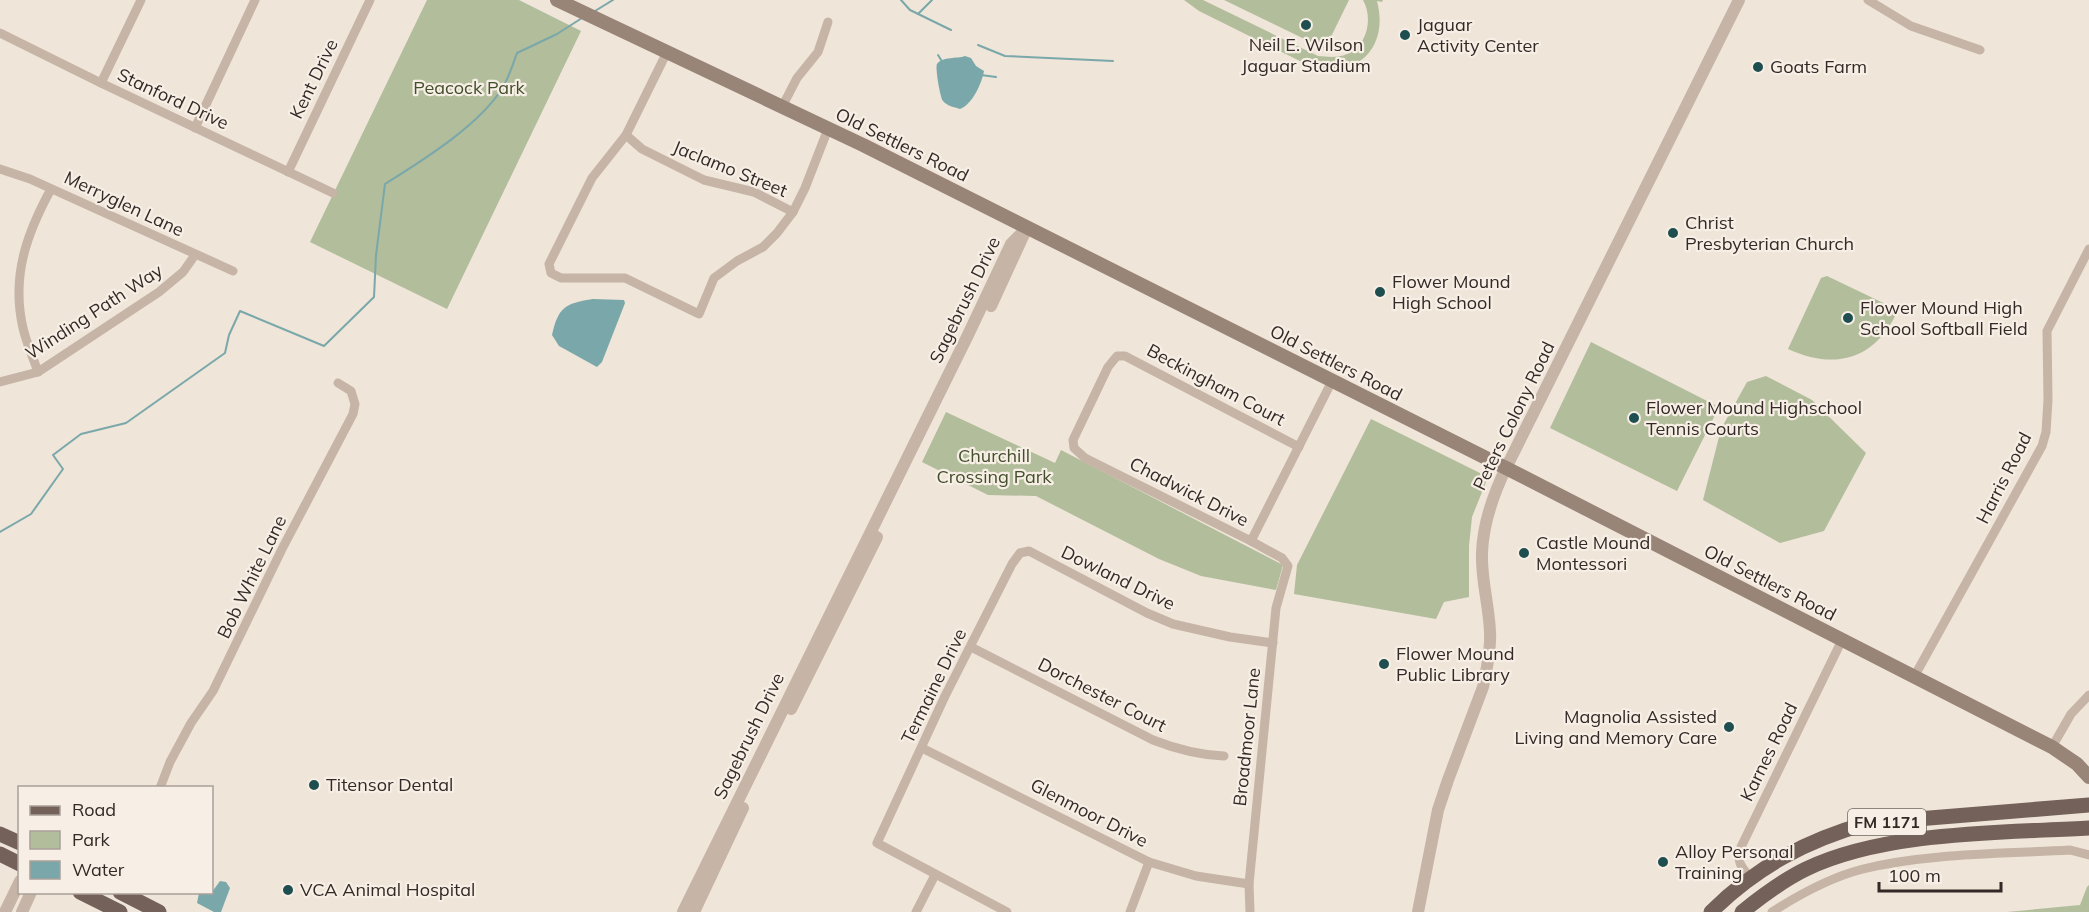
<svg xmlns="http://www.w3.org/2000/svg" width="2089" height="912" font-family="Mulish,sans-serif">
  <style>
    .green { fill: #b2bd9b }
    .water { fill: #7aa8aa }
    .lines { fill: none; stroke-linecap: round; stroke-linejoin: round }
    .stream { stroke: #7aa8aa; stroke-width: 2 }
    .minor { stroke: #c6b4a6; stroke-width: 9 }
    .tertiary { stroke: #c6b4a6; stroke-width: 12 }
    .secondary { stroke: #998478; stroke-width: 14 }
    .primary { stroke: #746159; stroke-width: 15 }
    .poi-dot { fill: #1f4e51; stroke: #f7efe5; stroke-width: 2 }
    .labels { text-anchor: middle; stroke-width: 4.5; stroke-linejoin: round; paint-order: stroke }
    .shield { fill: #f7efe5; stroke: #6e6560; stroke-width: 1.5 }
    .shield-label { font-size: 16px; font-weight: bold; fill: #332a27 }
    .poi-label { font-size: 18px; fill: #332a27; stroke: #f7efe5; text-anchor: start }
    .street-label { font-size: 18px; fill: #332a27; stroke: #f7efe5 }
    .park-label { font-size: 18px; fill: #434f2c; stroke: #f7efe5 }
  </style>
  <rect width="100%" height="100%" fill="#efe5d9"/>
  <!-- green -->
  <g class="green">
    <path d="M427,0H519L581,31L447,309L310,242Z"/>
    <path d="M1184,0H1203L1318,56C1328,57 1338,58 1347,54C1368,45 1373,18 1363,0H1383L1382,2L1377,1C1389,46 1359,79 1312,67L1199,11Z"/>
    <path d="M1224,0H1349L1325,49Z"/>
    <path d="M1827,276L1898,310C1876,359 1836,371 1788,349L1821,278Z"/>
    <path d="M1591,342L1719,407L1677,491L1550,428Z"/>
    <path d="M1766,376L1812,400L1866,453L1824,531L1780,543L1703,500L1721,429L1747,382Z"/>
    <path d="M946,412L1055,463L1061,450L1283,565L1276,590L1201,576L1159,559L1036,496L988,495L922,462Z"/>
    <path d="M1371,419L1488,477L1472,517L1469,546V597L1444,602L1436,619L1294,594L1297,565Z"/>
    <path d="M2089,885V912H2007L2080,905L2087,887Z"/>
  </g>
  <!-- water -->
  <g class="water">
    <path d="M965,56L971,58L976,66L984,71C982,83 972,105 960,109C954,107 947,106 943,101C940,97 935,67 937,64C943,56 957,59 965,56Z"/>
    <path d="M593,299L624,300L625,303L602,362L597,367L559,346L552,335C558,307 566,303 593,299Z"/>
    <path d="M220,881L226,882L230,888L221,912H214L197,903L199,893L212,892Z"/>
  </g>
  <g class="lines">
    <!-- stream -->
    <g class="stream">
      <path d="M901,0L910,10L951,30"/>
      <path d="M595,11L613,0"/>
      <path d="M918,14L932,0"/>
      <path d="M978,45L1005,56L1113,61"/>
      <path d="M938,55L943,63"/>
      <path d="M981,75L996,77"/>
      <path d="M0,532L31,514L63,469L53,455L81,434L126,423L225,353L229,335L240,311L324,346L374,297L376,255L385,184C423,160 480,125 503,87C509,77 513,64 517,53L557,34L582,18"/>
    </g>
    <!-- minor -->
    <g class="minor">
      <path d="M1868,0L1911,26L1980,50"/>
      <path d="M0,33L101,83L333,193"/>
      <path d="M667,52L626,135L592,178L549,264L551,273L561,278H625L699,314L714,278L737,261L763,247L777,233L793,212L805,188L828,129"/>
      <path d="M101,83L141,0"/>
      <path d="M782,107L797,78L818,52L828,22"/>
      <path d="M195,128L255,0"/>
      <path d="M626,135L642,149L704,180L754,192L793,212"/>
      <path d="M0,169L30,179L233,271"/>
      <path d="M288,172L370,0"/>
      <path d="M38,372C33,357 26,342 23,328C11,276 27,233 51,189"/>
      <path d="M0,382L38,372L159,292L183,272L195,255"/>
      <path d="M1251,541L1332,381"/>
      <path d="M971,647L1153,740C1176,749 1199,755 1224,756"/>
      <path d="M1914,677L2042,446L2046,432L2048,400L2047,331L2089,249"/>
      <path d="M2052,747L2071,714L2089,695"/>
      <path d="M922,748L1149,862L1196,876L1249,884"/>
      <path d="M160,788L170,762L191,723L213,691L282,549L353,414L355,404L351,391L338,383"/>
      <path d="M1750,877C1741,867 1736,861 1741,847L1842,640"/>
      <path d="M916,912L935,875"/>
      <path d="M1007,912L877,843L945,696L1012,564L1020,553L1029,551L1147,613L1173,624L1230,637L1273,643"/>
      <path d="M1130,912L1149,862"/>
      <path d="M1250,912L1249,884L1276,608L1288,566L1282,558L1251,541L1085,458L1074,448L1073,440L1108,367L1117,356H1125L1299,447"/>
      <path d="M1772,912C1800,894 1831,877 1863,869C1926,853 2004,854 2070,850L2089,855"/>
    </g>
    <!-- tertiary -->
    <g class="tertiary">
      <path d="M991,306L1025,232"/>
      <path d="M791,709L877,537"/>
      <path d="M5,912L20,881"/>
      <path d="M22,912L31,892"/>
      <path d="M683,912L968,335L1011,244L1027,228"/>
      <path d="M694,912L743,808"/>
      <path d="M1418,912L1438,810L1448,780L1483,687C1487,669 1491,650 1490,632C1489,605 1481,580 1482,553C1483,523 1493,495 1506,468L1739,0"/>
    </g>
    <!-- secondary -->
    <path class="secondary" d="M557,0L863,145L1506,468L2052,747L2077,764L2089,777"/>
    <!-- primary -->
    <g class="primary">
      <path d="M0,834L20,843"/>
      <path d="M0,854L20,864"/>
      <path d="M80,892L120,912"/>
      <path d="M120,892L159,912"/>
      <path d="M1711,912C1756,867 1807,840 1868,823L2089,805"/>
      <path d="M1742,912C1762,896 1783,880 1806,869C1885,831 2002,833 2089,828"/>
    </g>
  </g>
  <!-- markers -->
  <g class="poi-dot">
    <circle cx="1306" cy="25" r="6"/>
    <circle cx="1405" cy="35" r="6"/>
    <circle cx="1758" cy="67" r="6"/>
    <circle cx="1673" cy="233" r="6"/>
    <circle cx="1380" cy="292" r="6"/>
    <circle cx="1848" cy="318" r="6"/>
    <circle cx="1634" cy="418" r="6"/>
    <circle cx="1524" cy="553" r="6"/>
    <circle cx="1384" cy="664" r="6"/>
    <circle cx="1729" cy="727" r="6"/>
    <circle cx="314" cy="785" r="6"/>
    <circle cx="1663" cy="862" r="6"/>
    <circle cx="288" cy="890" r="6"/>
  </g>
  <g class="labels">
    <!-- shield labels -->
    <rect class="shield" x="1848" y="809" width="78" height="26" rx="4.5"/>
    <g class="shield-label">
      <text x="1887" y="828">FM 1171</text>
    </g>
    <!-- poi labels -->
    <g class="poi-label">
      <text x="1417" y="31">Jaguar<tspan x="1417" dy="21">Activity Center</tspan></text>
      <text x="1306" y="51" text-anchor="middle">Neil E. Wilson<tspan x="1306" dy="21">Jaguar Stadium</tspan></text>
      <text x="1770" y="73">Goats Farm</text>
      <text x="1685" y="229">Christ<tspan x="1685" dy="21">Presbyterian Church</tspan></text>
      <text x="1392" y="288">Flower Mound<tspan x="1392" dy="21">High School</tspan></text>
      <text x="1860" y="314">Flower Mound High<tspan x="1860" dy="21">School Softball Field</tspan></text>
      <text x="1646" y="414">Flower Mound Highschool<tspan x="1646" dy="21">Tennis Courts</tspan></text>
      <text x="1536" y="549">Castle Mound<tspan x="1536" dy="21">Montessori</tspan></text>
      <text x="1396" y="660">Flower Mound<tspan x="1396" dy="21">Public Library</tspan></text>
      <text x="1717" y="723" text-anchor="end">Magnolia Assisted<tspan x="1717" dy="21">Living and Memory Care</tspan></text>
      <text x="326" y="791">Titensor Dental</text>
      <text x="1675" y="858">Alloy Personal<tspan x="1675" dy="21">Training</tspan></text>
      <text x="300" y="896">VCA Animal Hospital</text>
    </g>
    <!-- street labels -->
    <g class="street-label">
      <text transform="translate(314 79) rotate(-64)" y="6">Kent Drive</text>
      <text transform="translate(173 99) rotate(25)" y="6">Stanford Drive</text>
      <text transform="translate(902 145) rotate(26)" y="6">Old Settlers Road</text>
      <text transform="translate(730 169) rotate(22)" y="6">Jaclamo Street</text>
      <text transform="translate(124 204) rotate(25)" y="6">Merryglen Lane</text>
      <text transform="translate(965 300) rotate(-64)" y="6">Sagebrush Drive</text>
      <text transform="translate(94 312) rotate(-33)" y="6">Winding Path Way</text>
      <text transform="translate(1336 363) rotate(27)" y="6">Old Settlers Road</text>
      <text transform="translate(1216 385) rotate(28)" y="6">Beckingham Court</text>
      <text transform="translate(1514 416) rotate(-64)" y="6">Peters Colony Road</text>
      <text transform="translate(2004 478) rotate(-63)" y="6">Harris Road</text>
      <text transform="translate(1189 492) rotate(27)" y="6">Chadwick Drive</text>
      <text transform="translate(252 577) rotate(-64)" y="6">Bob White Lane</text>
      <text transform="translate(1118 578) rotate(26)" y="6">Dowland Drive</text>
      <text transform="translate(1770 583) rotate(27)" y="6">Old Settlers Road</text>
      <text transform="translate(934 686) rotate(-64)" y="6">Termaine Drive</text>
      <text transform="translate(1102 695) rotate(27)" y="6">Dorchester Court</text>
      <text transform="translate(749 736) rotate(-64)" y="6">Sagebrush Drive</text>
      <text transform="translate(1247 737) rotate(-84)" y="6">Broadmoor Lane</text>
      <text transform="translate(1769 752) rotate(-64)" y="6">Karnes Road</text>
      <text transform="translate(1089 813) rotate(27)" y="6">Glenmoor Drive</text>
    </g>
    <!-- park labels -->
    <g class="park-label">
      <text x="469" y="94">Peacock Park</text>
      <text x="994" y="462">Churchill<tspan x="994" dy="21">Crossing Park</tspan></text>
    </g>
  </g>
  <!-- legend -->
  <rect x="18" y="786" width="195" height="108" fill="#f7efe5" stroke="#a9a099" stroke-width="1.5"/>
  <rect x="30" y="806" width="30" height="9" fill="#746159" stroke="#a9a099" stroke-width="1.5"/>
  <text x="72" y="816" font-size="18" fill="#332a27">Road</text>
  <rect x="30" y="831" width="30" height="18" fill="#b2bd9b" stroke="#a9a099" stroke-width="1.5"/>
  <text x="72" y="846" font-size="18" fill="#332a27">Park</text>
  <rect x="30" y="861" width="30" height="18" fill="#7aa8aa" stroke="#a9a099" stroke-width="1.5"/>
  <text x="72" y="876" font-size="18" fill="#332a27">Water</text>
  <!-- scale -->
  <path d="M1879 882v9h122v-9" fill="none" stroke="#332a27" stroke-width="3"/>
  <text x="1888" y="882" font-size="18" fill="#332a27" stroke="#f7efe5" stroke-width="4.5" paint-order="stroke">100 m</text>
</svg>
